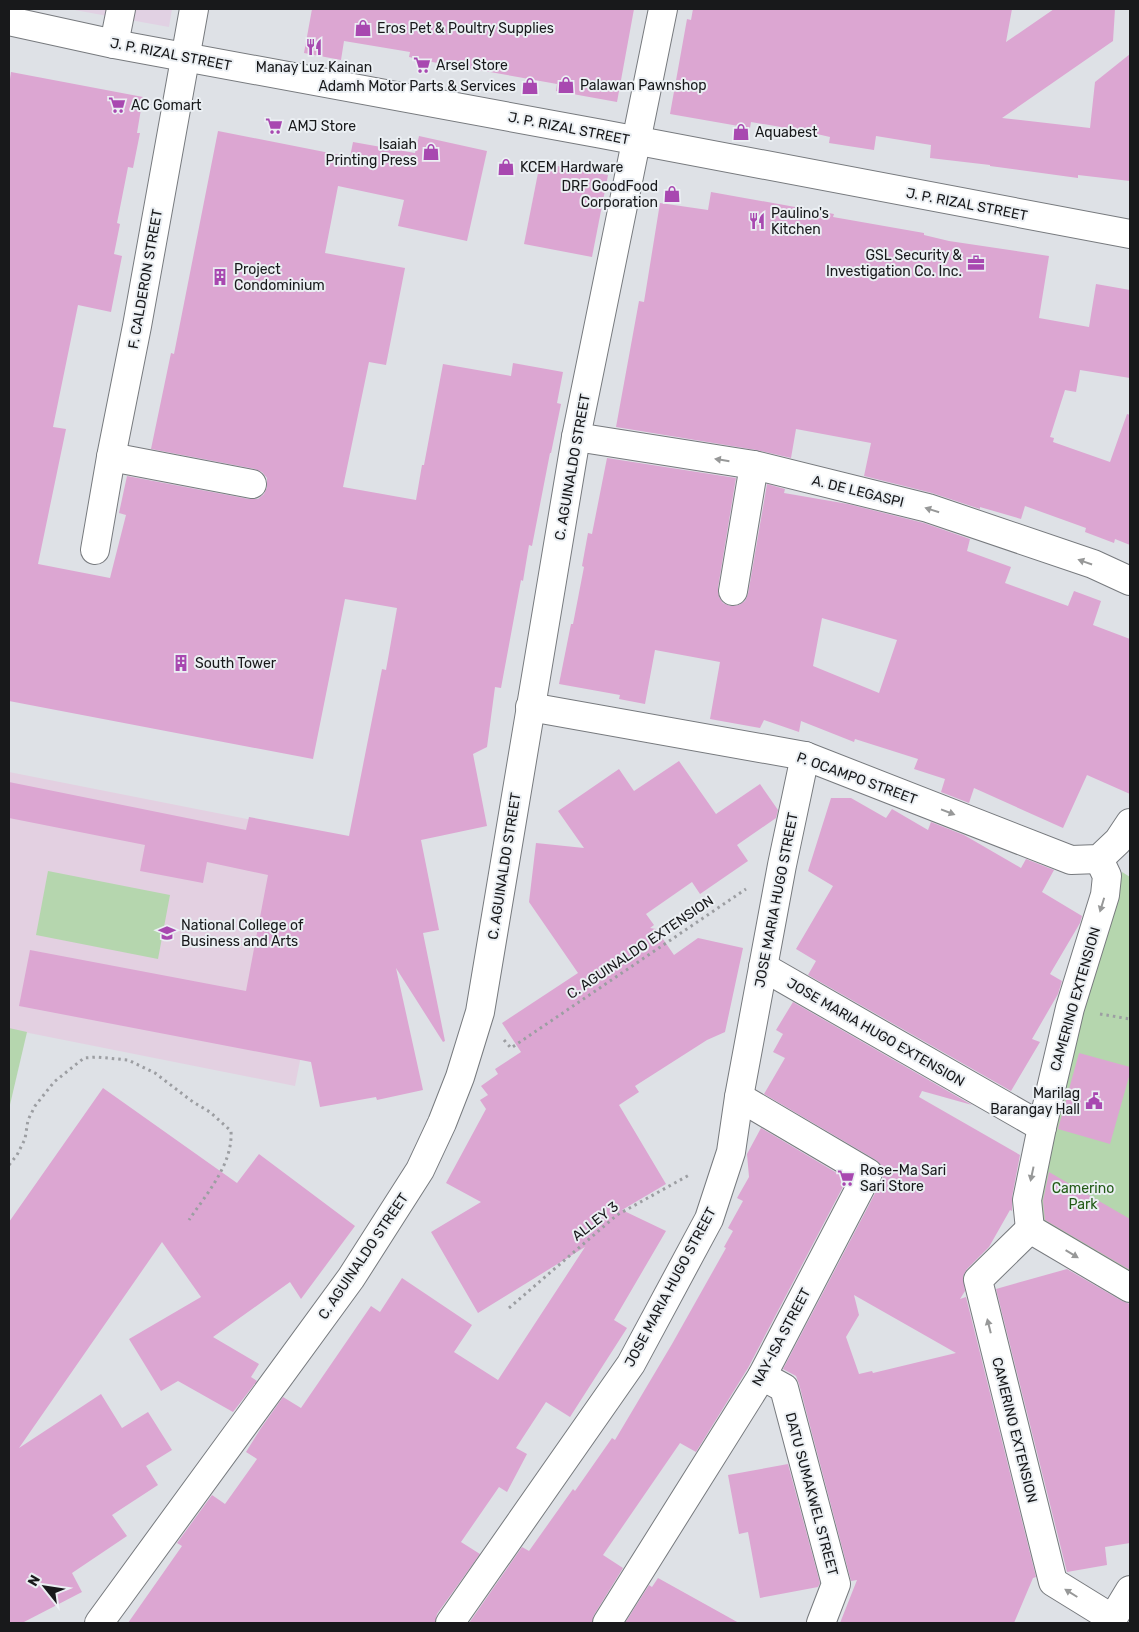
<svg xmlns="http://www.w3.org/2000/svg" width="1139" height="1632" font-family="Rubik,sans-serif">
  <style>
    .commercial { fill: #e1d1e3 }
    .education { fill: #e3d0e1 }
    .green { fill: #b5d6ae }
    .building { fill: #dca6d2; fill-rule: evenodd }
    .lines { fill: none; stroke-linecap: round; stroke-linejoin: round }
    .minor-casing { stroke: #777a7e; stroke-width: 30 }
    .path { stroke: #9c9ea2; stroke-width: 3; stroke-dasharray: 2.5 4; stroke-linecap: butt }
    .minor { stroke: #fff; stroke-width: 28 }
    .oneway { fill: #979898 }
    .labels { text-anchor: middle; stroke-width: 4; stroke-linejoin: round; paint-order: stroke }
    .poi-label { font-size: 14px; fill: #18191b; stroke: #ebeff3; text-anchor: start }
    .street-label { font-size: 14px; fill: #18191b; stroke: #ebeff3 }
    .park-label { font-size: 14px; fill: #225a16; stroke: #ebeff3 }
  </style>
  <rect width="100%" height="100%" fill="#dee1e6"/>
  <!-- commercial -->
  <path class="commercial" d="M69,9H172L169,27Z"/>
  <!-- education -->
  <path class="education" d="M9,772L344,838L295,1086L9,1029Z"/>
  <!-- green -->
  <g class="green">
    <path d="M48,871L170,895L158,959L36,935Z"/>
    <path d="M1122,872L1130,877V1277L1036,1228L1032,1201L1082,995Z"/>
    <path d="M9,1028L27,1032L9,1109Z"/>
  </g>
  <!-- building -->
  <g class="building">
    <path d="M312,9H634L617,102L556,91L557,84L456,66V67L409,57L410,52L344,41L341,60L304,53Z"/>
    <path d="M693,9H1012L1006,42L1054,9H1115L1113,41L1002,118L1090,128L1095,82L1130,54V181L1078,175V178L990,166V165L930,158L931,145L876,136L874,150L829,143L830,137L804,131L751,122L750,128L670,114L687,19L691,20Z"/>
    <path d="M11,72L143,97L137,133H140L133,168L128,167L117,223L120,224L114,254L122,256L111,312L78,305L53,427L66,429L38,564L110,578L126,515L119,513L127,476L249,499H258L264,494L267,487V478L262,472L255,469L151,449L171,353L174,354L218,131L350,157L353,142L415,153L419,136L487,151L467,241L398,226L404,200L338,186L325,253L405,268L386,365L369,362L343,487L416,500L422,465H424L443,364L511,376L513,363L563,372L557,403L561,404L551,453H550L532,546L529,545L523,581L521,580L501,688L495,687L487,747L473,754L487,826L421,840L439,930L423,933L445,1041L443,1042L396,968L423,1090L377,1100L376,1097L320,1107L311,1062L19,1006L30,950L246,991L268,875L207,862L203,883L140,871L145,845L9,818V782L246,830L249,817L349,836L382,669L386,670L397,608L345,599L313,759L9,701V86Z"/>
    <path d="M540,163L608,175L592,257L524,244Z"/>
    <path d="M711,192L834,214L833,217L924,233V235L949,241L1049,256L1039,318L1089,327L1096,284L1130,290V378L1080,370L1076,392L1065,390L1050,437L1054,438L1053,442L1110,462L1127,414L1130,415V545L1115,539L1114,543L1085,532L1086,528L1025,506L1021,519L980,507V509L932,493L864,476L871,443L796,429L791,458L756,450L616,427L639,301L644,302L660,203L708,210Z"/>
    <path d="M607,458L736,478L718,588L719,597L723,603L730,606L739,605L745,601L748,594L767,484L785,489L784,493L848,504L924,523L970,539L967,551L1011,567L1005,583L1068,606L1074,591L1101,601L1093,625L1130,639V794L1087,775L1063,828L974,788L969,803L941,792L945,779L914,769L918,759L855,739L854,742L801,721L799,732L764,720L760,728L710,719L720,662L655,650L645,704L619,699L620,695L559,684L571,624H573L584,567L582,566L588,533L592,534ZM822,618L897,640L879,693L813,666Z"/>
    <path d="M679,761L716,814L760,784L778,810L776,818L737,845L748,861L700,894L692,882L646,914L654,925L650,928L656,929L674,955L698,938L743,948L725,1032L707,1040L635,1086L639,1092L619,1105L666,1184L622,1210L666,1231L614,1320L627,1328L570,1417L546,1402L516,1448L527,1454L507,1492L499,1487L461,1542L480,1554L437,1614L435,1623H128L182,1546L177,1543L212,1495L225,1504L257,1459L246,1452L261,1428L283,1397L301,1408L371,1306L380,1312L402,1278L472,1325L454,1352L498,1380L585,1247L478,1313L431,1232L481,1202L446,1183L486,1109L480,1100L488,1095L481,1086L498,1074L495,1069L521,1052L502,1023L578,973L529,902L536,843L584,848L558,811L619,769L634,791Z"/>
    <path d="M831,798H851L886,818L892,809L928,830L931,822L964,835L1021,868L1026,859L1054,870L1042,892L1082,916L1080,923L1050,974L1062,981L1058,994L1032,1039L1040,1042L1011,1091L808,975L816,961L796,949L833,886L808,871Z"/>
    <path d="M793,1002L972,1105L922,1091L919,1097L1020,1155L1012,1197V1211L1010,1210L989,1247L967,1269L963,1276L965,1291L960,1299L966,1297L1036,1577L1033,1578L1014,1623H840L857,1580L851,1581L799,1384L796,1376L783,1369L882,1180L884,1172L881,1165L876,1160L764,1094L785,1058L773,1052L783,1034L776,1030ZM854,1295L956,1353L873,1373L872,1371L859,1374L846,1337L859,1315Z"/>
    <path d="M1079,1053L1130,1067V1073L1110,1144L1058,1129Z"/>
    <path d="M103,1088L237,1183L259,1154L355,1226L301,1299L290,1282L213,1337L259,1364L251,1377L257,1381L233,1412L178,1381L161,1391L129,1339L201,1297L162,1242L19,1448L101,1394L122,1428L148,1412L172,1450L146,1466L158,1485L112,1515L127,1536L72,1573L82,1592L22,1623H9V1222Z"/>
    <path d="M761,1128L847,1179L748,1368L696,1452L680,1443L603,1555L623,1568L594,1615L592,1623H469L522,1547L529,1551L573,1489L575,1491L612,1438L615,1440L672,1344L726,1248L724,1247L733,1231L728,1228L743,1201L737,1198L749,1177L747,1154Z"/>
    <path d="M1049,1172L1130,1219V1270L1045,1220L1043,1201Z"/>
    <path d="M1067,1269L1122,1301L1130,1304V1543L1105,1547L1107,1565L1067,1572L996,1289Z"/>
    <path d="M788,1464L820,1583L818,1587L760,1598L748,1532L739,1534L728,1475Z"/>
    <path d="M658,1578L739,1623H625L649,1585L652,1587Z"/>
  </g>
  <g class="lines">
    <!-- minor casing -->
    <g class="minor-casing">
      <g id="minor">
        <path d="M9,21L114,44L602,134L1130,234"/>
        <path d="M114,44L121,9"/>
        <path d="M576,437L754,465L928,508L1093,564L1130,581"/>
        <path d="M111,457L252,484"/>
        <path d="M95,550L111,457L137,326L194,9"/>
        <path d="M733,591L754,465"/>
        <path d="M530,707L805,756L1071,860L1099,859L1118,841L1130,823"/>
        <path d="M763,967L1042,1127"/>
        <path d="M1030,1229L978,1280L1053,1582L1113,1619"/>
        <path d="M1030,1229L1027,1200L1042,1127L1070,1008L1105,895L1107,876L1099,859"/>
        <path d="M1030,1229L1130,1288"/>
        <path d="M762,1376L784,1388L836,1584L821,1623"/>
        <path d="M99,1623L351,1278L420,1170L442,1123L460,1077L480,1012L576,437L663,9"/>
        <path d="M450,1623L631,1364L709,1219L731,1152L739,1097L782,865L805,756"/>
        <path d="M607,1623L762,1376L868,1173L739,1097"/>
        <path d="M1110,1623L1130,1590"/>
      </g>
    </g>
    <!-- path -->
    <g class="path">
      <path d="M1100,1014L1130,1019"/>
      <path d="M504,1040L511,1048L746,889"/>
      <path d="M9,1165L17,1155L25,1139L28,1120L35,1106L54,1082L84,1058L97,1057L128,1060L155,1073L193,1102L210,1112L231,1131C233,1164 207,1193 189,1220"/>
      <path d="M509,1308L617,1215L691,1174"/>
    </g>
    <!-- minor -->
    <use href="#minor" class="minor"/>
  </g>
  <!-- one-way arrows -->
  <defs><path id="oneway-solid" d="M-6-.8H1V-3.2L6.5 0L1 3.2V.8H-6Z" transform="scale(1.25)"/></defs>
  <g class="oneway">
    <use href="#oneway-solid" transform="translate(722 460) rotate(-171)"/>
    <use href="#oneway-solid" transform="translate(932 510) rotate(-162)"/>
    <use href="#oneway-solid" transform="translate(1085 562) rotate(-161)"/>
    <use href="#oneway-solid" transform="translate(948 812) rotate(21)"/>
    <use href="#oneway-solid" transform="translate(1102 905) rotate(107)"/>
    <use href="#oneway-solid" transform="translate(1032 1174) rotate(102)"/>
    <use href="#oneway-solid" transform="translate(1072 1254) rotate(31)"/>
    <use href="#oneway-solid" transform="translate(989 1326) rotate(-104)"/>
    <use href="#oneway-solid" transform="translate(1071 1593) rotate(-148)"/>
  </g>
  <!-- icons -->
  <defs>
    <g id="shop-bare" transform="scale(1.35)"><path d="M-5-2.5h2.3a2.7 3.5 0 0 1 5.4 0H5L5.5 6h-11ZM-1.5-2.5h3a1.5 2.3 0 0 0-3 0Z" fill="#a848b0" stroke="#ebeff3" stroke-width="2.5" paint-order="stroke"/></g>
    <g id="restaurant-bare" transform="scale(1.35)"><path d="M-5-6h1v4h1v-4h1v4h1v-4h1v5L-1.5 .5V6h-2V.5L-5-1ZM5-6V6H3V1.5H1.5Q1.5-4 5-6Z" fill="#a848b0" stroke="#ebeff3" stroke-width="2.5" paint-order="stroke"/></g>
    <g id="supermarket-bare" transform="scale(1.35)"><path d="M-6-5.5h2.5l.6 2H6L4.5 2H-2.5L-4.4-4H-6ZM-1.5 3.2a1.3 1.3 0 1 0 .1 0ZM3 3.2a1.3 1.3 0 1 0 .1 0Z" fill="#a848b0" stroke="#ebeff3" stroke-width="2.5" paint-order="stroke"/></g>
    <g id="office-bare" transform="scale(1.35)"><path d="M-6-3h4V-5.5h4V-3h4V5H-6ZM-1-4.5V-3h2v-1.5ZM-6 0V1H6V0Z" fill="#a848b0" stroke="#ebeff3" stroke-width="2.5" paint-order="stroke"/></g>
    <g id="building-bare" transform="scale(1.35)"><path d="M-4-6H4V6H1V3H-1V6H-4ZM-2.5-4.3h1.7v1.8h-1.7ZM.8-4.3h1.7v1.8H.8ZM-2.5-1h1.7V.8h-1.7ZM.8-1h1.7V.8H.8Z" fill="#a848b0" stroke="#ebeff3" stroke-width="2.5" paint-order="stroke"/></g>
    <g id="university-bare" transform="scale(1.35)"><path d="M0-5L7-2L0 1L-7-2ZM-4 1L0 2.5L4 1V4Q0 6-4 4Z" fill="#a848b0" stroke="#ebeff3" stroke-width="2.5" paint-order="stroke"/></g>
    <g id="civic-bare" transform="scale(1.35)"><path d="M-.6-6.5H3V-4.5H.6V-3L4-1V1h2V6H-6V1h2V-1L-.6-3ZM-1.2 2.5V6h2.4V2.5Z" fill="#a848b0" stroke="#ebeff3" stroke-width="2.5" paint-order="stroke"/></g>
  </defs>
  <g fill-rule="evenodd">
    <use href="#shop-bare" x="363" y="28"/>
    <use href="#restaurant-bare" x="314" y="47"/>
    <use href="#supermarket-bare" x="422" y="65"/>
    <use href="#shop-bare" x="566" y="85"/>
    <use href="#shop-bare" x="530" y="86"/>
    <use href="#supermarket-bare" x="117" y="105"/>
    <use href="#supermarket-bare" x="274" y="126"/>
    <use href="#shop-bare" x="741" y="132"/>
    <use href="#shop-bare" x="431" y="152"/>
    <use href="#shop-bare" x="506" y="167"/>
    <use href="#shop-bare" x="672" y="194"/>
    <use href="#restaurant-bare" x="757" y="221"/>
    <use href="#office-bare" x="976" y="263"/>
    <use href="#building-bare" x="220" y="277"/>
    <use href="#building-bare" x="181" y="663"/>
    <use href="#university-bare" x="167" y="933"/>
    <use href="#civic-bare" x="1094" y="1101"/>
    <use href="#supermarket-bare" x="846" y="1178"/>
  </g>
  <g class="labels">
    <!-- poi labels -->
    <g class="poi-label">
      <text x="377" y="33">Eros Pet &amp; Poultry Supplies</text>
      <text x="436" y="70">Arsel Store</text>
      <text x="314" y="72" text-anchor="middle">Manay Luz Kainan</text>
      <text x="580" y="90">Palawan Pawnshop</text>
      <text x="516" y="91" text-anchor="end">Adamh Motor Parts &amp; Services</text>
      <text x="131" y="110">AC Gomart</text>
      <text x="288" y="131">AMJ Store</text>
      <text x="755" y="137">Aquabest</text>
      <text x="417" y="149" text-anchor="end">Isaiah<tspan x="417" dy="16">Printing Press</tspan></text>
      <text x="520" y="172">KCEM Hardware</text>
      <text x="658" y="191" text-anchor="end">DRF GoodFood<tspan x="658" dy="16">Corporation</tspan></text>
      <text x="771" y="218">Paulino's<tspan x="771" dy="16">Kitchen</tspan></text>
      <text x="962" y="260" text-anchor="end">GSL Security &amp;<tspan x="962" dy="16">Investigation Co. Inc.</tspan></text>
      <text x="234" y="274">Project<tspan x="234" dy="16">Condominium</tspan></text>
      <text x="195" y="668">South Tower</text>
      <text x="181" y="930">National College of<tspan x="181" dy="16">Business and Arts</tspan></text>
      <text x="1080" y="1098" text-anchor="end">Marilag<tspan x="1080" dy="16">Barangay Hall</tspan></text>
      <text x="860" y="1175">Rose-Ma Sari<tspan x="860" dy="16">Sari Store</tspan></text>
    </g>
    <!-- street labels -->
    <g class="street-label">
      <text transform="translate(171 54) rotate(11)" y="5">J. P. RIZAL STREET</text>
      <text transform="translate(569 128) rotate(11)" y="5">J. P. RIZAL STREET</text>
      <text transform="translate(967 204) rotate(11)" y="5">J. P. RIZAL STREET</text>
      <text transform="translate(145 279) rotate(-80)" y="5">F. CALDERON STREET</text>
      <text transform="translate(572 467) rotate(-80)" y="5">C. AGUINALDO STREET</text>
      <text transform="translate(858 491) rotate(14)" y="5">A. DE LEGASPI</text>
      <text transform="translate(857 778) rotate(20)" y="5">P. OCAMPO STREET</text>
      <text transform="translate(504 866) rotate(-81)" y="5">C. AGUINALDO STREET</text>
      <text transform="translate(776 900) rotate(-79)" y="5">JOSE MARIA HUGO STREET</text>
      <text transform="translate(640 947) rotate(-34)" y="5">C. AGUINALDO EXTENSION</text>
      <text transform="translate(1075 999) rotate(-74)" y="5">CAMERINO EXTENSION</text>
      <text transform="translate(876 1032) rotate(30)" y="5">JOSE MARIA HUGO EXTENSION</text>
      <text transform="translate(595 1221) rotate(-38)" y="5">ALLEY 3</text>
      <text transform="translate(363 1256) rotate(-56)" y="5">C. AGUINALDO STREET</text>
      <text transform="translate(670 1287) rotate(-62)" y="5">JOSE MARIA HUGO STREET</text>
      <text transform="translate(781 1337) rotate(-62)" y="5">NAY-ISA STREET</text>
      <text transform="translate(1015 1430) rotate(76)" y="5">CAMERINO EXTENSION</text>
      <text transform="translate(812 1494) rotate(75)" y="5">DATU SUMAKWEL STREET</text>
    </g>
    <!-- park labels -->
    <g class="park-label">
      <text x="1083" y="1193">Camerino<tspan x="1083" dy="16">Park</tspan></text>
    </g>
  </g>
  <!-- border -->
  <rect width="1139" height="1632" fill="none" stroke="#18191b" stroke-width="20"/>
  <!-- north arrow -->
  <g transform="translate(45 1587) rotate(300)" stroke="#ebeff3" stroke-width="4" paint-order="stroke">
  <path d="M0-4L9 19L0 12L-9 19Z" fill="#18191b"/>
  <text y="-8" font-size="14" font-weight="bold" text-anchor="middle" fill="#18191b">N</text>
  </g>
</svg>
